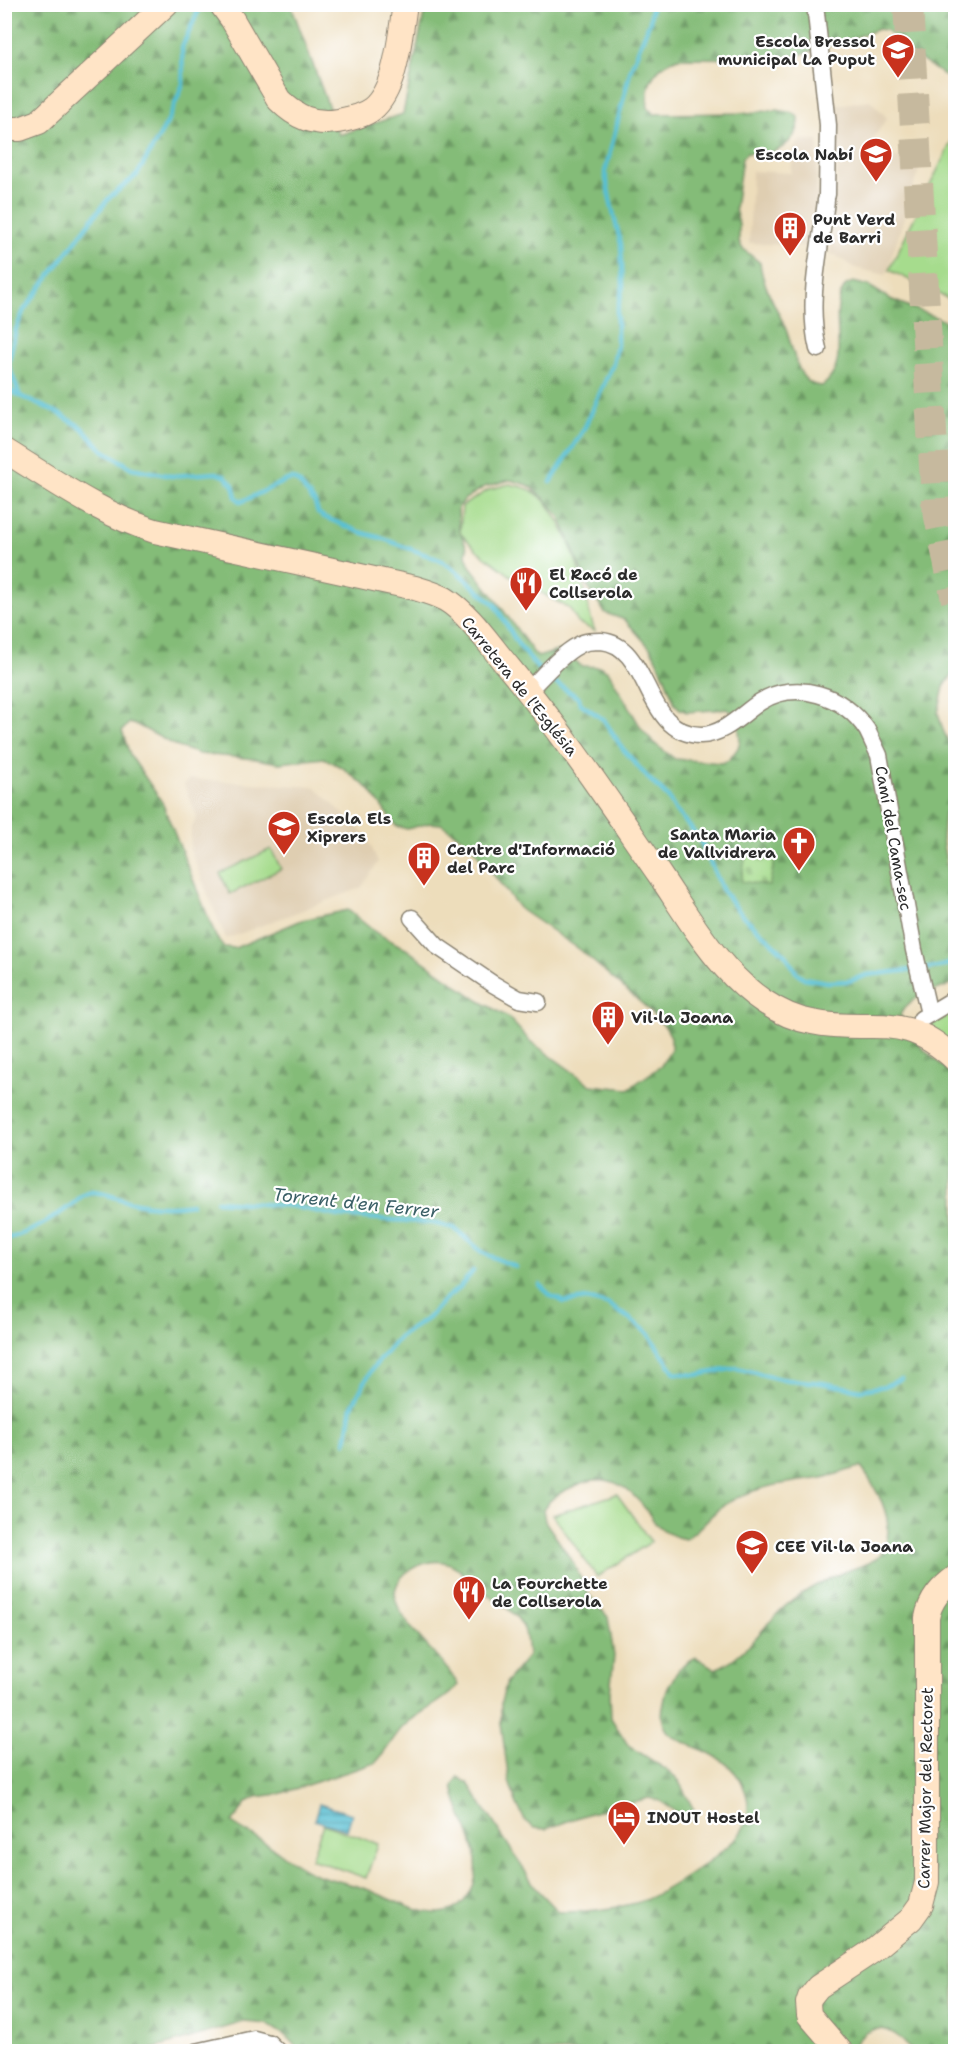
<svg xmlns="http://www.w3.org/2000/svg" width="960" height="2056" font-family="'Shantell Sans',sans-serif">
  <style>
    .built { fill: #dfceb1 }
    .forest { fill: url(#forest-firs); stroke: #587452; stroke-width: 1.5; fill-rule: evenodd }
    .cemetery { fill: url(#cemetery-stones); stroke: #68845c; stroke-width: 1.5 }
    .park { fill: #a6dc8d; stroke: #68845c; stroke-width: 1.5 }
    .water { fill: url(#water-rules); stroke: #40757f; stroke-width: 1.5 }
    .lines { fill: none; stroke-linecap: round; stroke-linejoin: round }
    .stream { stroke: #56bfd3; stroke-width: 4.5 }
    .highway-tunnel { stroke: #c6b99e; stroke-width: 30; stroke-dasharray: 30 15; stroke-linecap: butt }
    .street-casing { stroke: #8c8473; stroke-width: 19 }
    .secondary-casing { stroke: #8c8473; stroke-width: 26 }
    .street { stroke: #fff; stroke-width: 16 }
    .secondary { stroke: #ffe4c6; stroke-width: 24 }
    .labels { text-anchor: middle; stroke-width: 4.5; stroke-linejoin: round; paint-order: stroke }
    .poi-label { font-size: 16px; font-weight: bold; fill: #2b2b2b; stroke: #fff; text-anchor: start }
    .street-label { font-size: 16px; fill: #2b2b2b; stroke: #fff }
    .water-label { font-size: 18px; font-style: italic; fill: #3a5f66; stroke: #fff }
  </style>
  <defs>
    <pattern id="forest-firs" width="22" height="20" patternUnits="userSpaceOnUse" patternTransform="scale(1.5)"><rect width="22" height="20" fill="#84bc78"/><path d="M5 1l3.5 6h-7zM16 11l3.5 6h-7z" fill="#6c9963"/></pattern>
    <pattern id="cemetery-stones" width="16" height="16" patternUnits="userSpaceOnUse" patternTransform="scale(1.5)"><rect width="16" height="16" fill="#a6dc8d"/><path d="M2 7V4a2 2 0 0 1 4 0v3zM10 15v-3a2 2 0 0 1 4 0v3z" fill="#8fbd7a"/></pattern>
    <pattern id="water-rules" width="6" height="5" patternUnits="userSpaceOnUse" patternTransform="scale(1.5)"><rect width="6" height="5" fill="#56bfd3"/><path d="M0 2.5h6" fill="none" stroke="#479bab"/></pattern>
  </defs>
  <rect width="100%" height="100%" fill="#fff"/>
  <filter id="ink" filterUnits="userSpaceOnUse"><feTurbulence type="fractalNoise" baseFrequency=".0167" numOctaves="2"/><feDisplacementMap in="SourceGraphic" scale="12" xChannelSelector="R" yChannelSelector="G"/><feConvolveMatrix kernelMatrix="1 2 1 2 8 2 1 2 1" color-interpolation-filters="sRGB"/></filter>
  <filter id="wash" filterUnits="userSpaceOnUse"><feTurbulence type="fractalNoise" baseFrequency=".008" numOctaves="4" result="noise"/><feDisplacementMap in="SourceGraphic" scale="24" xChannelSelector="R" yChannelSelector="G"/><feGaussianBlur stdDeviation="1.35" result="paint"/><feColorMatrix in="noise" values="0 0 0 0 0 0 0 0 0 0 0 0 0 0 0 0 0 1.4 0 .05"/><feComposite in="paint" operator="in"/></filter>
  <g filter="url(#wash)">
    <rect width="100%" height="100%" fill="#edddbb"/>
    <!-- built -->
    <g class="built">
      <path d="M870,100L887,118L871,142L886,153L920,166L886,275L855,268L835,255H830L835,200L816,199L812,247L749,243L752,171L791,173L794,148L801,140L818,141L817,194L836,195L838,152L836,105Z"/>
      <path d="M189,779L315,787L366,835L378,862L361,888L226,939L190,850L191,828L197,817L184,785Z"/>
    </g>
    <!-- forest -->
    <path class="forest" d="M5,5H291L339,135L403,114L426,5H955V81L948,78L909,52L886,30L878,29L843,42L784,59L678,58C655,66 645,83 648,108L654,114L746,113L777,110L793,113L799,118C800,136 781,153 763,154C758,154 752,153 747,153L742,158L735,209L739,225V241L742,248L760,263C763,287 776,306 785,327C792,343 793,361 803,376C808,383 814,386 822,386C855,363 824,314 846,285L853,282L869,286L890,299L955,325L956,669L944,687L938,713L943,730L955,756V800L944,814L942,839L947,868L949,873L955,877V982C935,993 910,994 900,1015L921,1047L955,1077V2051H911C892,2023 867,2020 850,2052H301L286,2036L267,2024L244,2022L146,2051L5,2052ZM510,480L528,485L543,497L560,517L588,587L605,613L625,620L651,649L664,675L675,704L680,709L687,712L727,709L733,713L738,719L740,741L738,748L729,760L722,763L675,759L655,744L641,728L608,671L601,667L581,666L570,655L560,650L538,657L533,652L491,593L470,566L466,555L467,548L459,529L458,508L465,499L484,487ZM129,723L139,726L178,747L199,754L256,759L279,763L324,758L343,768L369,789L396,826L407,829L430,823L441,824L469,843L520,909L579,949L647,1008L666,1028L671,1037V1049L661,1066L628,1089L591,1085L530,1041L508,1017L478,1000L406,949L375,932L348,910L302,920L235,948L224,947L216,937L162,802L130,755L122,731ZM861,1467C876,1488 894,1516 886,1544C881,1562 862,1565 847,1571C822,1581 799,1593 780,1611C760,1631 742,1659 715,1669L696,1657C682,1662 676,1673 669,1686C666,1691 665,1697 664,1703C654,1739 687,1742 709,1753C725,1761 738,1772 744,1788C750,1801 749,1819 741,1832C728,1852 659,1897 636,1903C610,1910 585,1912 559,1912L536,1888L468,1783L458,1777L453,1786C458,1819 486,1853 473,1886C452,1938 400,1901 366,1889C350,1883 334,1881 318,1875C299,1868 284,1855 267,1844C256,1837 243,1831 232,1823L246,1803L256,1797L279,1794L375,1763C387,1752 393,1736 405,1725C421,1710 445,1702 458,1685C443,1656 409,1634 397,1604C386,1577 423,1556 447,1563C460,1566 469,1581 479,1589C494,1600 516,1610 524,1629C527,1636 527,1648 528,1656L507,1681L501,1702V1724L509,1781L516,1802L525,1821L534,1828L546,1829L590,1813L649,1798L660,1801L690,1821L694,1810L678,1780L670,1772L628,1745L611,1718L610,1693L614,1656L608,1617L589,1595L572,1561L545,1521L543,1509C552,1496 563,1491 577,1485C609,1471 629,1487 648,1512C651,1516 653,1521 656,1524C664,1532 674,1537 685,1539C701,1530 710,1513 727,1503C757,1486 783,1483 816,1479C832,1477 846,1470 861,1467Z"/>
    <!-- cemetery -->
    <path class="cemetery" d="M746,854L775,860L769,886L741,881Z"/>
    <!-- park -->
    <g class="park">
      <path d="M955,134V302L889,270Z"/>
      <path d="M510,484C517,486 526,487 532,491C556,503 574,553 582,578C587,596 588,614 595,631L578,623L570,609L510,575L478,551L460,533L462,506L490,489Z"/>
      <path d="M271,849L281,869L230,894L220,873Z"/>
      <path d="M955,1010V1053L930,1026Z"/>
      <path d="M617,1494L651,1542L597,1577L553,1515Z"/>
      <path d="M323,1824L378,1844L366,1878L311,1859Z"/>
    </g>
    <!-- water -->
    <path class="water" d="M319,1804L352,1814L347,1830L314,1820Z"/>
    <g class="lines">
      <!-- stream -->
      <g class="stream">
        <path d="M4,387L20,396L56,412L81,427L103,450L132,468L171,476L216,473L225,476L233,485L236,497L241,502L287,480L293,479L300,484L315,503L318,513L324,517L360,532L381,538L440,560L455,570L495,605L518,644L540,671"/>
        <path d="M20,396L8,364L16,329L24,310L96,214L110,197L137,175L167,123L183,84L182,47L201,5"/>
        <path d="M551,482L584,429L613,364L617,345V311L623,286L621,244L610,200L605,172L631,68L650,21L652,4"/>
        <path d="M551,680L579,698L580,703L604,720L623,749L647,777L668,797L675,810L690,827L701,842L723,891L741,914L786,955L796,972L804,978L827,982L849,981L867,975L938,967L956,962"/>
        <path d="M217,1201L291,1206L339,1216L433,1223L454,1228L483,1253L516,1267"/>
        <path d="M4,1239C28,1235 51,1220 70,1206C78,1201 81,1193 92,1192C102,1192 114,1197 123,1200C145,1206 169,1208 192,1204"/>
        <path d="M540,1285L551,1296L564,1302L587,1299L607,1304L629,1318L647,1332L675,1373L696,1375L737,1368L780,1379L822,1383L861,1390L885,1386L901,1379"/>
        <path d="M346,1442L352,1406L372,1369L400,1336L428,1318L445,1299L459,1288L473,1271"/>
      </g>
    </g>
  </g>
  <g filter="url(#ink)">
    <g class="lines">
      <!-- highway-tunnel -->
      <path class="highway-tunnel" d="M908,4L936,502L956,600"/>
      <!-- street casing -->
      <g class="street-casing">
        <g id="street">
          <path d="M815,4L828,125L827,195"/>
          <path d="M818,349C806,299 821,249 826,200"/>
          <path d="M528,691C542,677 561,654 579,645C585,641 593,641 601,641C652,645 642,734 701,735C724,735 743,713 760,702C796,679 844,695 867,730C871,738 875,747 879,755L914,950L929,1014"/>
          <path d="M412,918L437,946L493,984L519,999L538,1002"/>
          <path d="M921,1019L956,998"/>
          <path d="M196,2052L254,2039L269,2043L278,2052"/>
        </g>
      </g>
      <!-- secondary casing -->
      <g class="secondary-casing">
        <g id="secondary">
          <path d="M221,4L232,19L279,100C296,117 313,125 338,121C349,119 363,116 372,109C397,89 400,34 405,4"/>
          <path d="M4,129H20L39,122L166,4"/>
          <path d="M4,450C53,480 100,514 155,531L415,588C425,591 435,594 445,599C469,613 491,647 510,669C564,734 611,805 659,874C680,905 700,939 725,967C747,992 778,1016 812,1022C874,1035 901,1008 956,1060"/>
          <path d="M841,2052L809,2015L808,2003L810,1997L818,1987L871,1952L911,1919L921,1905L927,1882V1618C930,1600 941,1588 956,1577"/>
        </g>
      </g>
      <!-- street -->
      <use href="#street" class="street"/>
      <!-- secondary -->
      <use href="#secondary" class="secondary"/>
    </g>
  </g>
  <!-- icons -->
  <defs>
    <g id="school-pin" transform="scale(1.725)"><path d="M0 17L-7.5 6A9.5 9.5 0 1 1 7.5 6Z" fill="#c8321e" stroke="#fff"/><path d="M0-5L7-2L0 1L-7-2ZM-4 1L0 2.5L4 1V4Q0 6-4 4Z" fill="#fff"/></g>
    <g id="building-pin" transform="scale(1.725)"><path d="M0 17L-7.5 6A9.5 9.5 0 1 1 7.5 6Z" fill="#c8321e" stroke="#fff"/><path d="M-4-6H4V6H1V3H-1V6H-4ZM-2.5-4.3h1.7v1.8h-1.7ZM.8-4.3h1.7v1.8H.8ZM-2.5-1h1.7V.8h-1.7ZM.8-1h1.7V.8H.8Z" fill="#fff"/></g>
    <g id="restaurant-pin" transform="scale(1.725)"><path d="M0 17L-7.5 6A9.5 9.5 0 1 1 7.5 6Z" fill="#c8321e" stroke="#fff"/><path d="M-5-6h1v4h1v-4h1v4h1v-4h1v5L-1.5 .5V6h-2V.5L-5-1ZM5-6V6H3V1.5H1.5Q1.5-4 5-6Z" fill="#fff"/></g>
    <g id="church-pin" transform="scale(1.725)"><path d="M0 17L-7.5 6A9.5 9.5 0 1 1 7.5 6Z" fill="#c8321e" stroke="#fff"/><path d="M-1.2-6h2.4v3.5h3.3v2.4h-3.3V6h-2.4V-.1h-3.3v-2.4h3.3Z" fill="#fff"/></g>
    <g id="hotel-pin" transform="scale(1.725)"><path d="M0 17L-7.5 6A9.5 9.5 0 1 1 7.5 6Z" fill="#c8321e" stroke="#fff"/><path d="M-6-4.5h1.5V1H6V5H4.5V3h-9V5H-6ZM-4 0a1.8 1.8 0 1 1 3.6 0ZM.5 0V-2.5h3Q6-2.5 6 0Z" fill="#fff"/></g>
  </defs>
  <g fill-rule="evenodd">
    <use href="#school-pin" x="898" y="50"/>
    <use href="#school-pin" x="876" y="154"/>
    <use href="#building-pin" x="790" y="228"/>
    <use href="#restaurant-pin" x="526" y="583"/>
    <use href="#school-pin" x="284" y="827"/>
    <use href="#church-pin" x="799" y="843"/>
    <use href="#building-pin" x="424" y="858"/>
    <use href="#building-pin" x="608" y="1017"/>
    <use href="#school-pin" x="752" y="1546"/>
    <use href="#restaurant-pin" x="469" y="1592"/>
    <use href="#hotel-pin" x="624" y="1817"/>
  </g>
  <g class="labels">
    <!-- poi labels -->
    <g class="poi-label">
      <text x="875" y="47" text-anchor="end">Escola Bressol<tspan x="875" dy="18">municipal La Puput</tspan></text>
      <text x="853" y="160" text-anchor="end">Escola Nabí</text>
      <text x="813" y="225">Punt Verd<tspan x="813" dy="18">de Barri</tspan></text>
      <text x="549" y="580">El Racó de<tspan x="549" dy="18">Collserola</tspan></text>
      <text x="307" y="824">Escola Els<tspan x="307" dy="18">Xiprers</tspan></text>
      <text x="776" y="840" text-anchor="end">Santa Maria<tspan x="776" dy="18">de Vallvidrera</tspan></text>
      <text x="447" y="855">Centre d'Informació<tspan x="447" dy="18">del Parc</tspan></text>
      <text x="631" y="1023">Vil·la Joana</text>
      <text x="775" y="1552">CEE Vil·la Joana</text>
      <text x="492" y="1589">La Fourchette<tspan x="492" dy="18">de Collserola</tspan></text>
      <text x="647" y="1823">INOUT Hostel</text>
    </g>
    <!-- street labels -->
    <g class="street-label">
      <text transform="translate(520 686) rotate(51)" y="6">Carretera de l'Església</text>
      <text transform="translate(894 838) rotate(80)" y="6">Camí del Cama-sec</text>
      <text transform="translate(925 1788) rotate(-89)" y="6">Carrer Major del Rectoret</text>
    </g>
    <!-- water labels -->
    <g class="water-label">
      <text transform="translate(356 1203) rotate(6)" y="6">Torrent d'en Ferrer</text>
    </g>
  </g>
  <!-- margin -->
  <rect width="960" height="2056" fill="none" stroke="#fff" stroke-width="24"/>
</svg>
